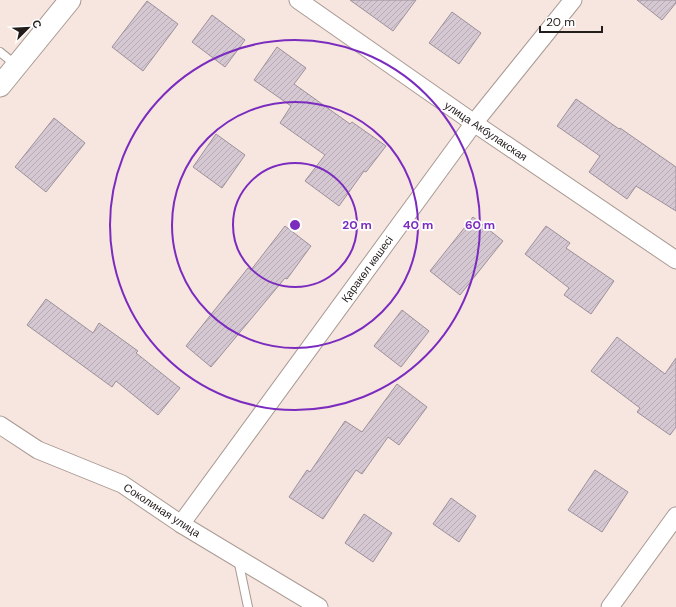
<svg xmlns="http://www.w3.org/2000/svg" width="676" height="607" font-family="'DM Sans',sans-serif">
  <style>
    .building { fill: url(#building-hatch); stroke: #9d909a }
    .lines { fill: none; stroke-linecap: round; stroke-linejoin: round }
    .service-casing { stroke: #a99a93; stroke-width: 10 }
    .minor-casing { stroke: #a99a93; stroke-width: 19 }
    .tertiary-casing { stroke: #a99a93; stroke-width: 23 }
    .service { stroke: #fff; stroke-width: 8 }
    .minor { stroke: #fff; stroke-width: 17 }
    .tertiary { stroke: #fff; stroke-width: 21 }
    .ring { fill: none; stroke: #7b2cbf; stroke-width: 2 }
    .labels { text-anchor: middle; stroke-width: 3.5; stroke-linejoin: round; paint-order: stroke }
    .street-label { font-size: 11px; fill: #221c1a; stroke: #fff }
    .centre { fill: #7b2cbf; stroke: #fff; stroke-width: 2 }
    .ring-label { font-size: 12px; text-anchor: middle; font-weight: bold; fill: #7b2cbf; stroke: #fff; stroke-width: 3.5; stroke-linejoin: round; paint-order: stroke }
  </style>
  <defs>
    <pattern id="building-hatch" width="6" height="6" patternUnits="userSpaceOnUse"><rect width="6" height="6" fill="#d5c8d2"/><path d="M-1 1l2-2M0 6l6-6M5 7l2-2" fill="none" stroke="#b7abb4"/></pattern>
  </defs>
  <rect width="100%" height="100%" fill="#f6e6df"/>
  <!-- building -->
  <g class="building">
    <path d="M350,0H416L393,31Z"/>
    <path d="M637,0H676V3L662,20Z"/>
    <path d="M147,1L178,24L143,71L112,47Z"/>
    <path d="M452,12L481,33L459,64L429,43Z"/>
    <path d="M212,15L245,40L225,67L192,42Z"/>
    <path d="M277,47L306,68L294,84L350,124L352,122L386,146L366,172L364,171L339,206L305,181L325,155L280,123L291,106L254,80Z"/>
    <path d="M576,99L619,129L620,128L676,167V211L636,186L627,199L589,172L600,156L557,126Z"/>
    <path d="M54,118L85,143L46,192L15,167Z"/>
    <path d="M216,134L245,155L222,188L193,167Z"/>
    <path d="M473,217L503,241L460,295L430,271Z"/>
    <path d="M285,226L311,246L287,279L285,278L211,367L186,346L248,268L251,270Z"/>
    <path d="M546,226L570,243L566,248L614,281L591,314L564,295L569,288L525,254Z"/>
    <path d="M46,299L93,333L99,323L138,351L136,353L180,388L158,415L116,381L112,387L27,325Z"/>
    <path d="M402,310L429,331L401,367L374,346Z"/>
    <path d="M617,337L665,374L676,358V427L670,435L637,412L640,408L591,371Z"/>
    <path d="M397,384L427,407L399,445L388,437L362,474L356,470L323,519L289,497L307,470L310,472L345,421L362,432Z"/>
    <path d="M595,470L628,492L602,532L568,510Z"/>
    <path d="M451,498L476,516L459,542L433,524Z"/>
    <path d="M364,514L392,533L373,562L345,543Z"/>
  </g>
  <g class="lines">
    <!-- service casing -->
    <g class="service-casing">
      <g id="service">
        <path d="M0,52L16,65"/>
        <path d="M238,559L248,607"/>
      </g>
    </g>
    <!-- minor casing -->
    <g class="minor-casing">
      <g id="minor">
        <path d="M298,0L474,123L676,260"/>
        <path d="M0,425L38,450L122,484L181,524L319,607"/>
        <path d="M181,524L474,123L573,0"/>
        <path d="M610,607L676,516"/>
      </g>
    </g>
    <!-- tertiary casing -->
    <g class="tertiary-casing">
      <path id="tertiary" d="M0,86L70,0"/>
    </g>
    <!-- service -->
    <use href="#service" class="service"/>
    <!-- minor -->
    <use href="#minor" class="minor"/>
    <!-- tertiary -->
    <use href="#tertiary" class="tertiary"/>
  </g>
  <!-- distance rings -->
  <g class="ring">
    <circle cx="295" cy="225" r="62"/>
    <circle cx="295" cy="225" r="123"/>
    <circle cx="295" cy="225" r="185"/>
  </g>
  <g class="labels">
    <!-- street labels -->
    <g class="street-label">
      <text transform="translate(486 131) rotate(34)" y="4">улица Акбулакская</text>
      <text transform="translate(367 269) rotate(-54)" y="4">Қаракөл көшесі</text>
      <text transform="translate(162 510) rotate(33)" y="4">Соколиная улица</text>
    </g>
  </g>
  <circle cx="295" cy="225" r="6" class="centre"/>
  <g class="ring-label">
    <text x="357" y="229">20 m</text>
    <text x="418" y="229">40 m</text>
    <text x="480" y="229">60 m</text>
  </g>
  <!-- north arrow -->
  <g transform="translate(28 28) rotate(66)" stroke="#ffffff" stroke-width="3" paint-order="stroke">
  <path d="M0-3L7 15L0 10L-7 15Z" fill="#221c1a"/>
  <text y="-6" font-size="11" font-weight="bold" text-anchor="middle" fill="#221c1a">С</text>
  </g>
  <!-- scale -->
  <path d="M540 26v6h62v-6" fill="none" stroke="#221c1a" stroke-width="2"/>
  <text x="546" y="26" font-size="12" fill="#221c1a" stroke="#ffffff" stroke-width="3" paint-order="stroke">20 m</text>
</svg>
